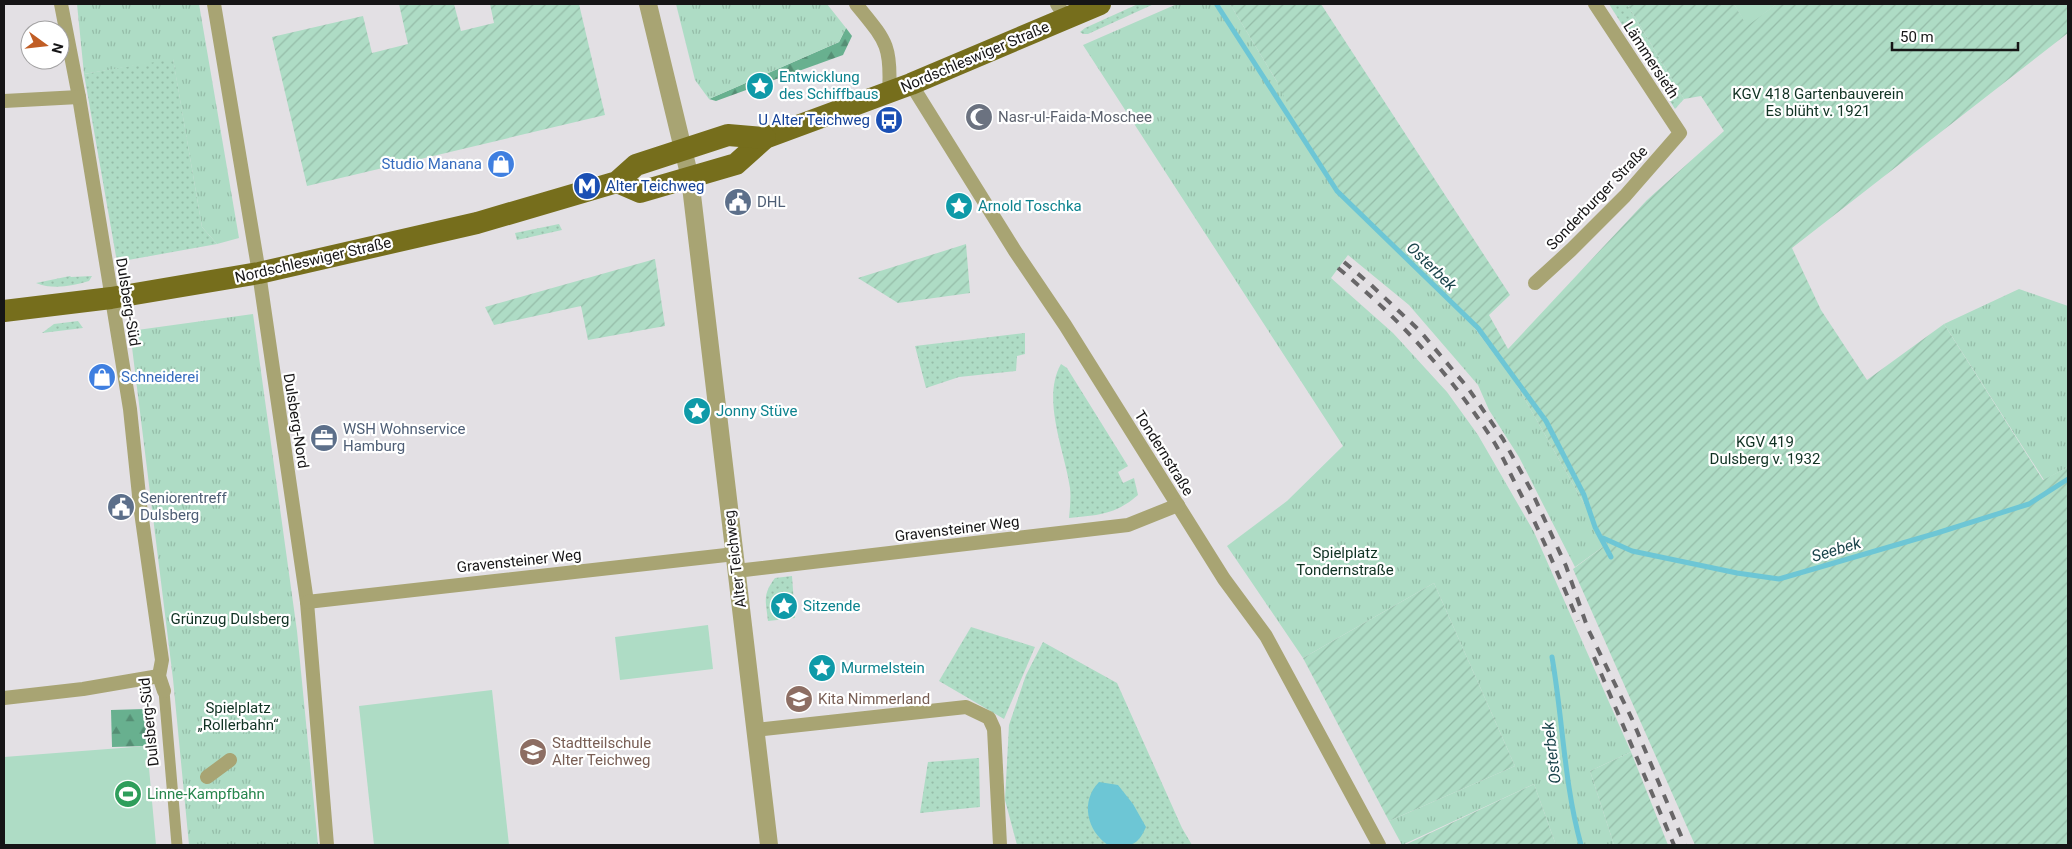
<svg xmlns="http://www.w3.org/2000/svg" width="2072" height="849" font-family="Roboto,sans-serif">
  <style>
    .grass { fill: url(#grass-dots) }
    .forest { fill: url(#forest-firs) }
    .park { fill: url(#park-tufts) }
    .garden { fill: url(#garden-furrows) }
    .pitch { fill: #aedcc5 }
    .water { fill: #6dc6d5 }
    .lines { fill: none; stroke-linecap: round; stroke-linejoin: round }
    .stream { stroke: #6dc6d5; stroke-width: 5 }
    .pedestrian { stroke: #a8a473; stroke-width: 11 }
    .minor { stroke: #a8a473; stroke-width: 14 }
    .tertiary { stroke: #a8a473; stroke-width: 18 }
    .primary { stroke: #766e1c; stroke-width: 22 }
    .rail { stroke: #686668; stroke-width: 4; stroke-dasharray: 9 9; stroke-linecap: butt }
    .labels { text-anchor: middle; stroke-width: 4.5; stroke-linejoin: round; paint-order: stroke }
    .street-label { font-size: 15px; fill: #161516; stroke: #fff }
    .culture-label { font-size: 15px; fill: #0d838f; stroke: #fff; text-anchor: start }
    .park-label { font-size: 15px; fill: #103223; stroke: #fff }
    .worship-label { font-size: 15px; fill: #5b616d; stroke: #fff; text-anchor: start }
    .transit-label { font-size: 15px; fill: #164399; stroke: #fff; text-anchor: end }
    .shop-label { font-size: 15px; fill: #366cbe; stroke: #fff; text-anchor: end }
    .service-label { font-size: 15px; fill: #4e5e75; stroke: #fff; text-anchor: start }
    .education-label { font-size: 15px; fill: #785e54; stroke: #fff; text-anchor: start }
    .leisure-label { font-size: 15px; fill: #27864d; stroke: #fff; text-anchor: start }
    .water-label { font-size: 16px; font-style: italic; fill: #1b444b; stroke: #fff }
  </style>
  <defs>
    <pattern id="grass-dots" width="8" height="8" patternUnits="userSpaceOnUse" patternTransform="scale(1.25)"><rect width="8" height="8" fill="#aedcc5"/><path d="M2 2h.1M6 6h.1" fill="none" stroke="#95bca8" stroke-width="1.8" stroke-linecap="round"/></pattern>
    <pattern id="forest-firs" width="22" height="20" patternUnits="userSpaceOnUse" patternTransform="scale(1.25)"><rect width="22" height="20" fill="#68b08f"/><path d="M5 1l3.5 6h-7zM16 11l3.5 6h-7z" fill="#558e74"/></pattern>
    <pattern id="park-tufts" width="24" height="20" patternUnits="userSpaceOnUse" patternTransform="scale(1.25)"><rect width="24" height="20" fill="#aedcc5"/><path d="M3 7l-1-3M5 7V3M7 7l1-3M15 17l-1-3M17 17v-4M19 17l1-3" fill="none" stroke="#95bca8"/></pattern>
    <pattern id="garden-furrows" width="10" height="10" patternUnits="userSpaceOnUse" patternTransform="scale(1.25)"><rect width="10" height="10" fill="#aedcc5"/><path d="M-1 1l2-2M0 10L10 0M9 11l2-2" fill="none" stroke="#95bca8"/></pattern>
  </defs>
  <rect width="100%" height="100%" fill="#e3e0e4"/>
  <!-- grass -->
  <g class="grass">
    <path d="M1138,4H1154L1088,34H1083L1080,32L1085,28Z"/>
    <path d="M1609,4H1627L1684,99L1675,109Z"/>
    <path d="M173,58L202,227L217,244L117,262L84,74Z"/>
    <path d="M559,224L562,230L517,240L515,233Z"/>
    <path d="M70,276L71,277L92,276L89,281C72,286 53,290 36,283Z"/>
    <path d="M78,321L83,328L42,333L54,324Z"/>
    <path d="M1025,333V354L1017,356L1016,371L959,377L926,388L915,346Z"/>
    <path d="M1061,364L1067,368L1128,466L1118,472L1123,483L1134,478L1138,495C1115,515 1098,515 1069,518C1070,508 1071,497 1070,488C1065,451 1041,399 1061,364Z"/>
    <path d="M792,576L795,618L768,621C766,601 762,595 775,578Z"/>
    <path d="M971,627L1035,647L1004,719L939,681Z"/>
    <path d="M1043,642L1117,683L1182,828L1192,845H1017L1005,800L1009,725L1026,675Z"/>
    <path d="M979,758L980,807L920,813L928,762Z"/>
  </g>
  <!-- forest -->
  <g class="forest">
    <path d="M846,28L852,36L843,55L716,101L709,99L839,42Z"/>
    <path d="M145,709L147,746L112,747L111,710Z"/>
  </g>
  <!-- park -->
  <g class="park">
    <path d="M77,4H199L239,238L217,244L202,227L173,59L84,74Z"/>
    <path d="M676,4H827L846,28L839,42L709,99L695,80Z"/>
    <path d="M1177,4H1230L1354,209L1463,313L1514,380L1607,544L1575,567L1519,457L1489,410L1478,385L1409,305L1348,255L1331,278L1393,333L1447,392L1478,435L1534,532L1631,752L1590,771L1614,845H1556L1534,784L1402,845L1389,821L1515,766L1434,583L1303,658L1227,546L1287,501L1343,446L1083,45Z"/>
    <path d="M2019,289L2068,306V467L2044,480L1944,324Z"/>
    <path d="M253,314L297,631L318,845H189L173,679L130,331Z"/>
  </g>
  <!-- garden -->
  <g class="garden">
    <path d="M399,4H454L461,31L494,23L490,4H579L605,115L307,186L272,37L363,16L372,53L408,44Z"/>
    <path d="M1230,4H1321L1510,295L1489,315L1508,349L1647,200L1724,131L1701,96L1684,99L1627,4H1734L1747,25L1777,4H2068V33L1792,248L1821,310L1867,380L1944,324L2043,480L2068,467V845H1695L1573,569L1607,544L1514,380L1463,313L1354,209L1322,166L1307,144L1276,80Z"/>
    <path d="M966,244L970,293L898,303L858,278Z"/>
    <path d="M655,259L665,326L588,340L581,306L494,325L485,307Z"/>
    <path d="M1434,583L1515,766L1389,821L1303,658Z"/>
    <path d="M1631,752L1668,845H1614L1590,771Z"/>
    <path d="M1534,784L1556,845H1405Z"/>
  </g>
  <!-- pitch -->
  <g class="pitch">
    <path d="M1734,4H1777L1747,26Z"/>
    <path d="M708,625L713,669L620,680L615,637Z"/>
    <path d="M492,690L509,845H374L359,706Z"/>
    <path d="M147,746L156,845H4V757Z"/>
  </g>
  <!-- water -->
  <path class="water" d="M1099,782L1118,785L1133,804L1146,827C1136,849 1130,845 1108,845C1087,831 1080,801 1099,782Z"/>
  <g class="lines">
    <!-- stream -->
    <g class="stream">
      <path d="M1217,5L1337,191L1478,328L1546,421L1584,495L1595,527L1611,557"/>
      <path d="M1603,538L1632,551L1737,573L1779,579L1937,533L2029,504L2068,479"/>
      <path d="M1552,657C1563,720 1564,784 1581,845"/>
    </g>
    <!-- pedestrian -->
    <path class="pedestrian" d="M164,691L177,845"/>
    <!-- minor -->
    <g class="minor">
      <path d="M61,4L79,97L130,409L140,505L162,660L159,676L164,691"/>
      <path d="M214,4L259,273L307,602L327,845"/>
      <path d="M856,4C885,40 892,44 889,93"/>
      <path d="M1057,4L1067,19"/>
      <path d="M911,84L1015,251L1065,325L1224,579L1266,636L1379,845"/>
      <path d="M4,101L79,97"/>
      <path d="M1535,283L1571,250L1625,196L1680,133L1595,4"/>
      <path d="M736,571L1128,525L1178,505"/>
      <path d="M307,602L735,554"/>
      <path d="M4,698L83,689L159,676"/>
      <path d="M755,730L966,707L989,718L994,729L1000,845"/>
      <path d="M207,777L230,760"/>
    </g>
    <!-- tertiary -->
    <path class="tertiary" d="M648,4L690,178L769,845"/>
    <!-- primary -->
    <g class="primary">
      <path d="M617,182L640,192L736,164L765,138L911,84L1100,4"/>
      <path d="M4,311L111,298L259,273L477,223L617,182L636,165L728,135L765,138"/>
    </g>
    <!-- rail -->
    <g class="rail">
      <path d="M1344,262L1370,284L1420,331L1468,388L1503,439L1531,490L1566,566L1588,629L1632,719L1685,845"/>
      <path d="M1338,268C1400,319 1451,375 1494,442C1502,455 1508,469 1515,483C1539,528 1558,574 1578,621"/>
      <path d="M1594,657L1674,845"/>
    </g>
  </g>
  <!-- icons -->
  <defs>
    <g id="sight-disc" transform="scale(1.4375)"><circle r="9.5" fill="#0f9aa8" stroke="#fff"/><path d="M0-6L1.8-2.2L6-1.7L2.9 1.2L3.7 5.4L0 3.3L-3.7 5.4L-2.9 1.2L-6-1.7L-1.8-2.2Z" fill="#fff"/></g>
    <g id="mosque-disc" transform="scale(1.4375)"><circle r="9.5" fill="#6b7280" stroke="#fff"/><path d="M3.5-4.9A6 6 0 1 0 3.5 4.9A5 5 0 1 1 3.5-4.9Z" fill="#fff"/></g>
    <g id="bus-disc" transform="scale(1.4375)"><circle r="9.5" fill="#1a4fb4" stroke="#fff"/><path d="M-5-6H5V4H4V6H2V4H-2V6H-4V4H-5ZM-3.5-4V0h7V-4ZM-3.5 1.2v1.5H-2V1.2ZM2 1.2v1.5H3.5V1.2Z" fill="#fff"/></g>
    <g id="shop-disc" transform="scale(1.4375)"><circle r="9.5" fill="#3f7fe0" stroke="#fff"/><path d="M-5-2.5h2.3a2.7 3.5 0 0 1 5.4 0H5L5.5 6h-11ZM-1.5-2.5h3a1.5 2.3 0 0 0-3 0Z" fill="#fff"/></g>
    <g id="metro-disc" transform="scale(1.4375)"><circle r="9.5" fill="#1a4fb4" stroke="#fff"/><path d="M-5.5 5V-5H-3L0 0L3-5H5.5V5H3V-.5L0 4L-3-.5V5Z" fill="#fff"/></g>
    <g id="civic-disc" transform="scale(1.4375)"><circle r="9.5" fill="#5c6f8a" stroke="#fff"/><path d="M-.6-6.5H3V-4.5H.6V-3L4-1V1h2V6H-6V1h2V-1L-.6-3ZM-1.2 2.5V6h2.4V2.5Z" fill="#fff"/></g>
    <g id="office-disc" transform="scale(1.4375)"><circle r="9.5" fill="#5c6f8a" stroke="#fff"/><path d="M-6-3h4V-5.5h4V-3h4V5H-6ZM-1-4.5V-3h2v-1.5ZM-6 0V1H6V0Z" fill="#fff"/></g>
    <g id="school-disc" transform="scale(1.4375)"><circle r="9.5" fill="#8d6e63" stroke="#fff"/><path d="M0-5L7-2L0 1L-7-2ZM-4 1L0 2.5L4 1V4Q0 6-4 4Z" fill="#fff"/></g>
    <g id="stadium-disc" transform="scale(1.4375)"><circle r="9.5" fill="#2e9e5b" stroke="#fff"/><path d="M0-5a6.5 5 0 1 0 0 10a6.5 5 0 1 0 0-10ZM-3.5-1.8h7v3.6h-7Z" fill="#fff"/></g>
  </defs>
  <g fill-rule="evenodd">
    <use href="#sight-disc" x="760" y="86"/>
    <use href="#mosque-disc" x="979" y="117"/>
    <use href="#bus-disc" x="889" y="120"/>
    <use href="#shop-disc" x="501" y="164"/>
    <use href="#metro-disc" x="587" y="186"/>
    <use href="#civic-disc" x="738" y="202"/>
    <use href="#sight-disc" x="959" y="206"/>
    <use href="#shop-disc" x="102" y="377"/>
    <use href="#sight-disc" x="697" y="411"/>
    <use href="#office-disc" x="324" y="438"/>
    <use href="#civic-disc" x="121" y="507"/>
    <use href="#sight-disc" x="784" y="606"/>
    <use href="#sight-disc" x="822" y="668"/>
    <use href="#school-disc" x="799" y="699"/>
    <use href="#school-disc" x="533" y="752"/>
    <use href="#stadium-disc" x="128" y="794"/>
  </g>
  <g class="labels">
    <!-- street labels -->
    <g class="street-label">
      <text transform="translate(975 57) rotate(-23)" y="5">Nordschleswiger Straße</text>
      <text transform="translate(1651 60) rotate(57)" y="5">Lämmersieth</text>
      <text transform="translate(1597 198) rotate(-46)" y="5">Sonderburger Straße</text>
      <text transform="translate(313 260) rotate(-13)" y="5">Nordschleswiger Straße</text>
      <text transform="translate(128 302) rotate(81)" y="5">Dulsberg-Süd</text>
      <text transform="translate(296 421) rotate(81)" y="5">Dulsberg-Nord</text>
      <text transform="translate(1164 453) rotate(58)" y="5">Tondernstraße</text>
      <text transform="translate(957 529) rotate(-7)" y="5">Gravensteiner Weg</text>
      <text transform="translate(735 559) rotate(-97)" y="5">Alter Teichweg</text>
      <text transform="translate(519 561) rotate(-6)" y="5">Gravensteiner Weg</text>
      <text transform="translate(149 722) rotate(-96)" y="5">Dulsberg-Süd</text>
    </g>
    <!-- culture labels -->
    <g class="culture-label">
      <text x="779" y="82">Entwicklung<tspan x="779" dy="17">des Schiffbaus</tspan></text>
      <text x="978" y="211">Arnold Toschka</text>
      <text x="716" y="416">Jonny Stüve</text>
      <text x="803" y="611">Sitzende</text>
      <text x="841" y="673">Murmelstein</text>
    </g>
    <!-- park labels -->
    <g class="park-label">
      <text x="1818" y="99">KGV 418 Gartenbauverein<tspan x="1818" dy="17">Es blüht v. 1921</tspan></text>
      <text x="1765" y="447">KGV 419<tspan x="1765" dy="17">Dulsberg v. 1932</tspan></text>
      <text x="1345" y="558">Spielplatz<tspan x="1345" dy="17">Tondernstraße</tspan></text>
      <text x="230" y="624">Grünzug Dulsberg</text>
      <text x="238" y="713">Spielplatz<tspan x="238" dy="17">„Rollerbahn“</tspan></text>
    </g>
    <!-- worship labels -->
    <g class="worship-label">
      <text x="998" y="122">Nasr-ul-Faida-Moschee</text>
    </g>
    <!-- transit labels -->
    <g class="transit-label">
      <text x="870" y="125">U Alter Teichweg</text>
      <text x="606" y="191" text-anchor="start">Alter Teichweg</text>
    </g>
    <!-- shop labels -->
    <g class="shop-label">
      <text x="482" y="169">Studio Manana</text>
      <text x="121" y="382" text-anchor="start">Schneiderei</text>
    </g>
    <!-- service labels -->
    <g class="service-label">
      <text x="757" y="207">DHL</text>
      <text x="343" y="434">WSH Wohnservice<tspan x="343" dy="17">Hamburg</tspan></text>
      <text x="140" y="503">Seniorentreff<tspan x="140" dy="17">Dulsberg</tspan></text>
    </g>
    <!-- education labels -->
    <g class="education-label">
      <text x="818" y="704">Kita Nimmerland</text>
      <text x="552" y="748">Stadtteilschule<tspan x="552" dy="17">Alter Teichweg</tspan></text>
    </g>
    <!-- leisure labels -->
    <g class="leisure-label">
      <text x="147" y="799">Linne-Kampfbahn</text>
    </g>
    <!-- water labels -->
    <g class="water-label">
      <text transform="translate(1432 266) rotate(44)" y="6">Osterbek</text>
      <text transform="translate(1836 549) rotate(-17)" y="6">Seebek</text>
      <text transform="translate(1551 753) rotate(-97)" y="6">Osterbek</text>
    </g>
  </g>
  <!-- border -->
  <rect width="2072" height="849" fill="none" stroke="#161516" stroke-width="10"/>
  <!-- north arrow -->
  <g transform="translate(45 45) rotate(105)"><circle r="24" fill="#ffffff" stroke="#a2a1a2"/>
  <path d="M0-4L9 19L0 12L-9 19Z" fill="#c05d25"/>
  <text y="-8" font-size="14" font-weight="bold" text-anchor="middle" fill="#161516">N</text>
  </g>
  <!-- scale -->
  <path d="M1892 42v8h126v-8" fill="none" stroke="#161516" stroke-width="2.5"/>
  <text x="1900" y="42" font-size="15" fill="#161516" stroke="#ffffff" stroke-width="4" paint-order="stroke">50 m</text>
</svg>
